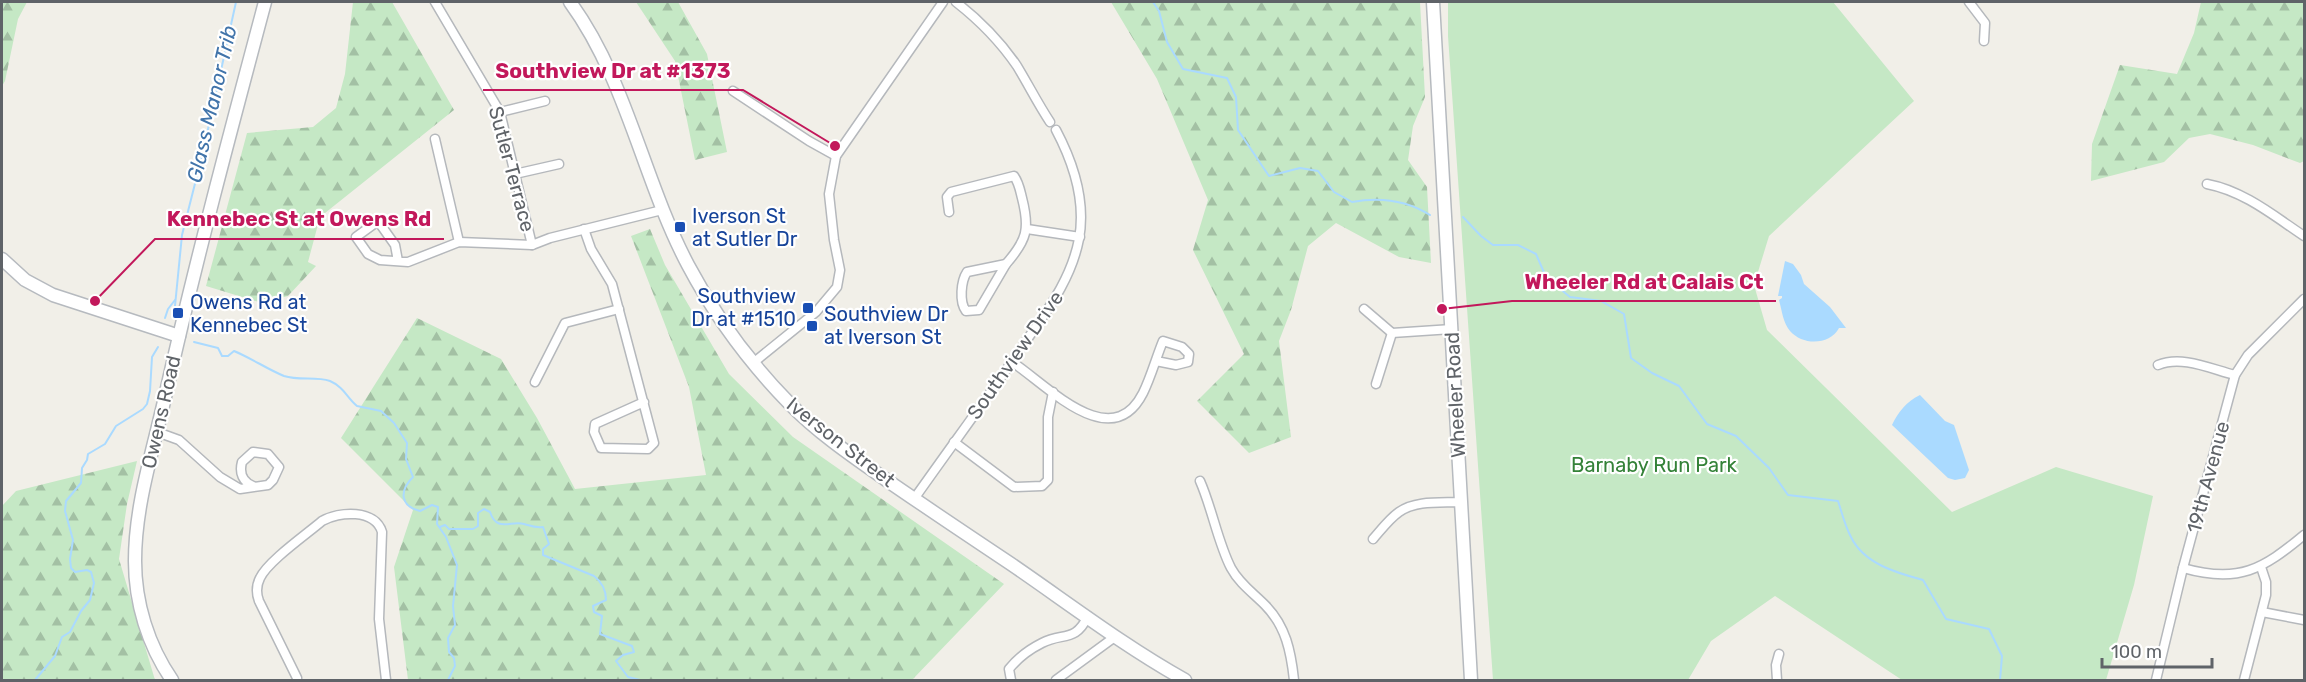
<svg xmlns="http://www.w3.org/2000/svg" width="2306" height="682" font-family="Rubik,sans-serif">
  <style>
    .green { fill: #c5e8c5 }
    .forest { fill: url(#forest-firs) }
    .water { fill: #aadaff }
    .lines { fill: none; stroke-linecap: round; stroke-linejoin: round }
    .stream { stroke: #aadaff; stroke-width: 2 }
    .street-casing { stroke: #b5b8bc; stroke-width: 11 }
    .secondary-casing { stroke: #b6babf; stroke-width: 15 }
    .street { stroke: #fff; stroke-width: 8 }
    .secondary { stroke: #fff; stroke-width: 12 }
    .transit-dot { fill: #1a4fb4; stroke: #fff; stroke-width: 2 }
    .labels { text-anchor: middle; stroke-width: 4.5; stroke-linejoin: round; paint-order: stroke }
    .street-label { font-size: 20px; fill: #5f6368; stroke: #fff }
    .transit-label { font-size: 20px; fill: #164399; stroke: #fff; text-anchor: start }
    .park-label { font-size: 20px; fill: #348238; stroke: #fff }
    .water-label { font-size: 21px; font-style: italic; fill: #4174aa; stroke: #fff }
    .leader { fill: none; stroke: #c2185b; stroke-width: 2 }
    .callout-dot { fill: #c2185b; stroke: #fff; stroke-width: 2 }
    .callout-label { font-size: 21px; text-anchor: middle; font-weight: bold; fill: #c2185b; stroke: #fff; stroke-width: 4.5; stroke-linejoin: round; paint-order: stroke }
  </style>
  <defs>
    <pattern id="forest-firs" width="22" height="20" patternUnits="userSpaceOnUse" patternTransform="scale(1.5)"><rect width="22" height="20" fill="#c5e8c5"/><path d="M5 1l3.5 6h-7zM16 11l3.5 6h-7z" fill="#a3c0a4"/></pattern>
  </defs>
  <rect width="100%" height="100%" fill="#f1efe8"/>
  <!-- green -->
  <path class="green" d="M1448,2H1833L1914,101L1769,236L1754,285L1767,330L1952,512L2056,467L2153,496L2134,585L2106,680H1902L1775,596L1711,641L1688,680H1493L1448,36Z"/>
  <!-- forest -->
  <g class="forest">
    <path d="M2,2H27L18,19L5,81L2,86Z"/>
    <path d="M353,2H392L454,110L320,217L308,262L316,266L288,296L262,303L206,286L247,133L313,127L336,108L345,74Z"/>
    <path d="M636,2H678L707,54L727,152L695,160L675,61Z"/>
    <path d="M1111,2H1420L1425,97L1413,126L1408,160L1427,187L1431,263L1399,257L1336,223L1308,246L1291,310L1279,341L1291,437L1249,453L1197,401L1244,354L1193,250L1208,200L1157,79Z"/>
    <path d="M2201,2H2304V161L2300,163L2253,145L2210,134L2189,138L2164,162L2091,181L2092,144L2120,65L2177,74L2194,33Z"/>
    <path d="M650,229L665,265L729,374L793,437L1004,584L912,680H408L394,567L413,510L341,438L417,318L501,359L537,418L575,489L706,475L689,387L631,236Z"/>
    <path d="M137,461L127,504L119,559L155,680H2V506L16,491Z"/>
  </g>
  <!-- water -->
  <g class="water">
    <path d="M1785,261L1793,264L1801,275L1804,284L1830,307L1846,328H1839C1830,345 1803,346 1790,331C1783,323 1782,311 1779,300L1782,298V296H1778Z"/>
    <path d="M1920,395L1945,421L1954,425L1969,470L1965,478L1955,480L1948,478L1892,425C1898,412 1907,401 1920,395Z"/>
  </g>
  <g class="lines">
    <!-- stream -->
    <g class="stream">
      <path d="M1153,2L1159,11L1167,42L1183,69L1227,78L1236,97L1238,130L1269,176L1300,168L1318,171L1334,192L1352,202C1379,197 1406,200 1430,215"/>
      <path d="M1463,217L1481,236L1493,245H1518L1536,254L1546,277L1570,297L1601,301L1624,314L1631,358L1652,373L1679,386L1707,424L1736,436L1769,468L1788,495L1838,501C1842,513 1845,526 1851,537C1864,564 1897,573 1923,580L1946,619L1989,629L2002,656L2000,680"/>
      <path d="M174,316L182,235L203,152L236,2"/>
      <path d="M165,318L168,309L175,300"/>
      <path d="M194,342L218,348L222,356H228L234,351C251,358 267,369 284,376C299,381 316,376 330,381C344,387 347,398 357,406L381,411L394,423L407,443L406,459L413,477C399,491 400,506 420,511L432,505L438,507L437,524L446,537L457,565L453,606L455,625L448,638L449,652L454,658L455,666L448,680"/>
      <path d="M440,527L445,525L449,529H473L478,526V513L484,509L490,512C497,533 511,520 524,524C531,526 535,528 543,527L549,544L543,549V555L594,576C602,582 606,589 606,600L593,606L594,612L602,616L600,634L632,646L634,652L623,655L616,661L628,677L640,680"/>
      <path d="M35,680L55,656L62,637L70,632L81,611L90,600L94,583L91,572L87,570L75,572L71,568L70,559L73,540L65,511L66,501L81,483L82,468L87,460L88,454L105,444L116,426L143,409L147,404L150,391L152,357L158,347"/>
    </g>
    <!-- street casing -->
    <g class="street-casing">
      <g id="street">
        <path d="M435,2L500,112L532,245"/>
        <path d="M956,2C979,20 1000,41 1017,66C1028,84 1038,104 1050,122"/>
        <path d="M1969,2L1985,23L1984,41"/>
        <path d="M733,91L809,141L836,156"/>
        <path d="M500,112L545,101"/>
        <path d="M435,139L459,242"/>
        <path d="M515,174L559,164"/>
        <path d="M2207,184C2244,191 2274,216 2304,236"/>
        <path d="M949,212L947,197L951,192L1014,176C1019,183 1020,190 1022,198C1030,229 1027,240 1006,264"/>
        <path d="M584,229L591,249L612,284L654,443L648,449L601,448L594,432L595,424L644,402"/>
        <path d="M1027,229L1080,237"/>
        <path d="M398,261L395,245L378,221L356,237L368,254L380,260L408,262L459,242L532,245L550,238L662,210"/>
        <path d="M1006,264L979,310L966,311C959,302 961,281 967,272Z"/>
        <path d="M1364,309L1392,333L1452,329"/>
        <path d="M1012,362C1046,384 1111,456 1143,393C1151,377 1156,358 1163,341L1182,347L1189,354L1188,362L1176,365L1156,361"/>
        <path d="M753,363L816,312L837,287L840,270L834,240L829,194L836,156L943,2"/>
        <path d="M2158,365C2182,355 2211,369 2235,375"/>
        <path d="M535,382L565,323L619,309"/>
        <path d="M1376,384L1392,333"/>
        <path d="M157,432L179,440L220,477L240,489L268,485L273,480L279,467L268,454L253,452L242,462C239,473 243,482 253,486"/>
        <path d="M954,442L1014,487L1042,486L1048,480V417L1053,392"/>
        <path d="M1200,481C1212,508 1218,543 1231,568C1239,583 1253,593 1265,605C1286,626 1291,652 1294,680"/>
        <path d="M914,499C950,448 987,398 1022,347C1045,313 1071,281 1079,239C1086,201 1074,164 1056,130"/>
        <path d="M1373,539C1381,530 1389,519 1399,512C1416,500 1441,503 1460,502"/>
        <path d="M2183,568C2239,584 2263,569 2304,535"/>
        <path d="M2262,612L2304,620"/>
        <path d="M297,678L259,601C256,593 256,586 260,578C268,561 307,534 322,521C339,511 375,509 382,532L379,619L386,680"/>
        <path d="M1011,680L1009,669C1017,659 1030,649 1042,643C1063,632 1075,643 1088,616"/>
        <path d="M1056,680L1116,636"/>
        <path d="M1777,680L1776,665L1779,654"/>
        <path d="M2156,680L2183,568L2235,375L2248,355L2304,299"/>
        <path d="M2244,680L2266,595V582L2261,567"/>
      </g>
    </g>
    <!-- secondary casing -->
    <g class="secondary-casing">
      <g id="secondary">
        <path d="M570,2C627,80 643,180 688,265C715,316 749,362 789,403C817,432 852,456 885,479C927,508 969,536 1011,564C1068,603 1124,646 1185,680"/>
        <path d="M1433,2L1471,680"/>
        <path d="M2,259L25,280L53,295L179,336"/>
        <path d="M172,680C148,645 135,603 135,561C135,505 153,451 165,397C195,264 230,133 265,2"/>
      </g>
    </g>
    <!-- street -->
    <use href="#street" class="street"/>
    <!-- secondary -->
    <use href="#secondary" class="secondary"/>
  </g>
  <!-- markers -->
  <g class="transit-dot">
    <rect x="674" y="221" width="12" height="12" rx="3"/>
    <rect x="802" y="302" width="12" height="12" rx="3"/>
    <rect x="172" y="307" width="12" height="12" rx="3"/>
    <rect x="806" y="320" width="12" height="12" rx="3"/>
  </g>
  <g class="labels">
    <!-- street labels -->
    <g class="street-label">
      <text transform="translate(512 169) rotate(75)" y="7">Sutler Terrace</text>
      <text transform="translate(1015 355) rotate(-55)" y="7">Southview Drive</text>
      <text transform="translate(1455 395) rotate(-93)" y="7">Wheeler Road</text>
      <text transform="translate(161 412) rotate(-77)" y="7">Owens Road</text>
      <text transform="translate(841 442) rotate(38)" y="7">Iverson Street</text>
      <text transform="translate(2208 477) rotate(-75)" y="7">19th Avenue</text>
    </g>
    <!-- transit labels -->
    <g class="transit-label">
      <text x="692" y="223">Iverson St<tspan x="692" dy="23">at Sutler Dr</tspan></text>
      <text x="796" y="303" text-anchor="end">Southview<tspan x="796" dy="23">Dr at #1510</tspan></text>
      <text x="190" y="309">Owens Rd at<tspan x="190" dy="23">Kennebec St</tspan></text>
      <text x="824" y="321">Southview Dr<tspan x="824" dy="23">at Iverson St</tspan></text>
    </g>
    <!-- park labels -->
    <g class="park-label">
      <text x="1654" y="472">Barnaby Run Park</text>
    </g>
    <!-- water labels -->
    <g class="water-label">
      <text transform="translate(212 104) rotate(-77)" y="7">Glass Manor Trib</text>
    </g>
  </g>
  <!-- callouts -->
  <path class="leader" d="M835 146L743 90H483M95 301L155 239H444M1442 309L1512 301H1776"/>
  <g class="callout-dot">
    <circle cx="835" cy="146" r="6"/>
    <circle cx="95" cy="301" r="6"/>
    <circle cx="1442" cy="309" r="6"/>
  </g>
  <g class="callout-label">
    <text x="613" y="78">Southview Dr at #1373</text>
    <text x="299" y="226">Kennebec St at Owens Rd</text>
    <text x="1644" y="289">Wheeler Rd at Calais Ct</text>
  </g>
  <!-- border -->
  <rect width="2306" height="682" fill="none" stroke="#5f6368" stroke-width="6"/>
  <!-- scale -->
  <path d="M2102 658v9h110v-9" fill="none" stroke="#5f6368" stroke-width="3"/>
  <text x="2111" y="658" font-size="18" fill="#5f6368" stroke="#ffffff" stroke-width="4.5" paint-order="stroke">100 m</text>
</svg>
